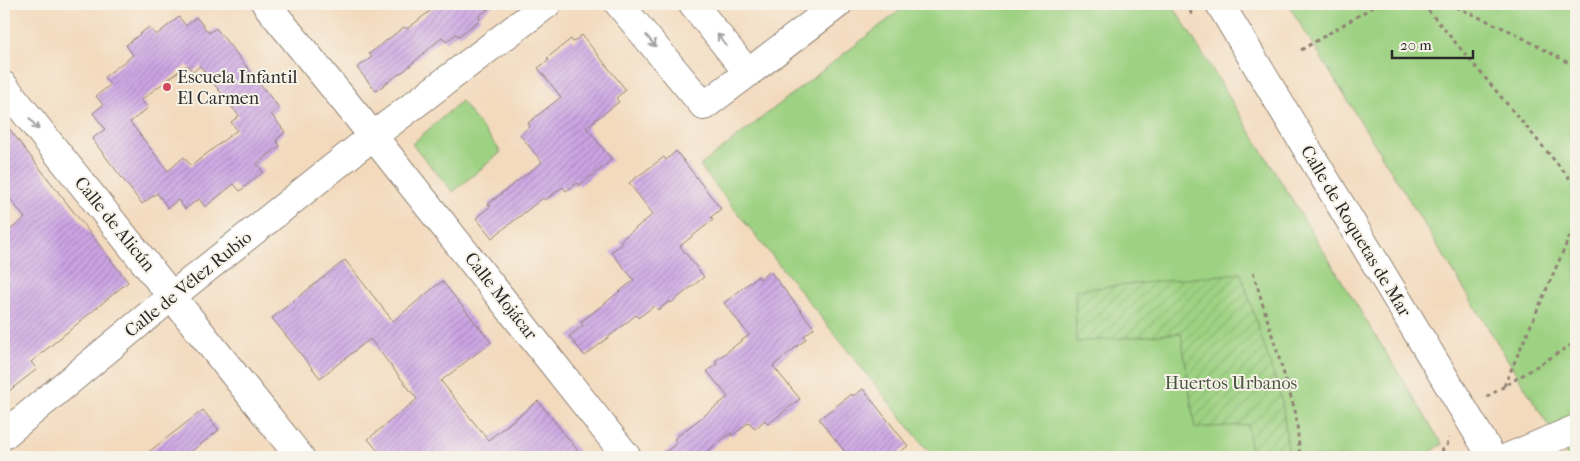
<svg xmlns="http://www.w3.org/2000/svg" width="1580" height="461" font-family="'IM FELL French Canon',serif">
  <style>
    .green { fill: #9ed283; stroke: #647e57 }
    .garden { fill: url(#garden-furrows); stroke: #647e57 }
    .building { fill: url(#building-hatch); fill-rule: evenodd }
    .lines { fill: none; stroke-linecap: round; stroke-linejoin: round }
    .minor-casing { stroke: #8f8274; stroke-width: 30 }
    .path { stroke: #8f8274; stroke-width: 3; stroke-dasharray: 4 4; stroke-linecap: butt }
    .minor { stroke: #fff; stroke-width: 28 }
    .oneway { stroke: #a0a0a0 }
    .poi-dot { fill: #d1495b; stroke: #f7f3e8; stroke-width: 2 }
    .labels { text-anchor: middle; stroke-width: 4; stroke-linejoin: round; paint-order: stroke }
    .poi-label { font-size: 18px; fill: #2b2b2b; stroke: #f7f3e8; text-anchor: start }
    .street-label { font-size: 18px; fill: #2b2b2b; stroke: #f7f3e8 }
    .park-label { font-size: 18px; fill: #485541; stroke: #f7f3e8 }
  </style>
  <defs>
    <pattern id="garden-furrows" width="10" height="10" patternUnits="userSpaceOnUse" patternTransform="scale(1.25)"><rect width="10" height="10" fill="#9ed283"/><path d="M-1 1l2-2M0 10L10 0M9 11l2-2" fill="none" stroke="#88b471"/></pattern>
    <pattern id="building-hatch" width="6" height="6" patternUnits="userSpaceOnUse" patternTransform="scale(1.25)"><rect width="6" height="6" fill="#cca4e4"/><path d="M-1 1l2-2M0 6l6-6M5 7l2-2" fill="none" stroke="#a686b9"/></pattern>
  </defs>
  <rect width="100%" height="100%" fill="#f7f3e8"/>
  <filter id="ink" filterUnits="userSpaceOnUse"><feTurbulence type="fractalNoise" baseFrequency=".02" numOctaves="2"/><feDisplacementMap in="SourceGraphic" scale="10" xChannelSelector="R" yChannelSelector="G"/><feConvolveMatrix kernelMatrix="1 2 1 2 8 2 1 2 1" color-interpolation-filters="sRGB"/></filter>
  <filter id="wash" filterUnits="userSpaceOnUse"><feTurbulence type="fractalNoise" baseFrequency=".0096" numOctaves="4" result="noise"/><feDisplacementMap in="SourceGraphic" scale="20" xChannelSelector="R" yChannelSelector="G"/><feGaussianBlur stdDeviation="1.12" result="paint"/><feColorMatrix in="noise" values="0 0 0 0 0 0 0 0 0 0 0 0 0 0 0 0 0 1.4 0 .05"/><feComposite in="paint" operator="in"/></filter>
  <g filter="url(#wash)">
    <rect width="100%" height="100%" fill="#f3dabd"/>
    <!-- green -->
    <g class="green">
      <path d="M908,4H1172L1442,444L1424,457H933L700,166Z"/>
      <path d="M1288,4H1576V457H1568Z"/>
      <path d="M461,101L501,152L453,192L412,144Z"/>
    </g>
    <!-- garden -->
    <path class="garden" d="M1241,273L1282,401L1289,457H1251L1248,425L1195,428L1181,333L1076,342L1075,290Z"/>
    <g id="blocks">
      <!-- building -->
      <g class="building">
        <path d="M439,4H495L479,16L480,19L459,36L456,34L446,42L442,37L404,71L397,75L376,91L357,68L372,57L369,54L404,27L407,29Z"/>
        <path d="M179,17L186,26L196,17L209,33L216,28L279,108L271,114L285,132L276,140L280,146L257,164L263,172L240,191L234,184L205,207L199,199L185,209L178,200L168,208L157,193L142,204L92,139L105,129L93,113L103,105L96,96L110,85L104,77L133,55L126,45L149,27L156,35ZM187,65L193,72L200,66L239,116L231,122L237,130L191,166L184,157L168,171L130,122L148,108L141,100Z"/>
        <path d="M582,35L626,90L616,98L619,102L586,127L612,160L579,186L577,183L566,191L563,187L545,200L543,198L492,238L476,218L491,206L488,204L542,162L520,135L530,126L528,123L561,97L538,68L549,60L547,58L571,39L573,42Z"/>
        <path d="M4,122L128,282L31,362L37,369L4,395V235L25,218L4,191Z"/>
        <path d="M676,151L721,209L711,217L713,220L680,246L704,277L671,303L670,301L658,310L654,306L638,318L636,315L585,356L569,336L583,325L581,322L634,280L611,252L622,244L620,241L653,214L629,183L664,157L666,160Z"/>
        <path d="M345,260L393,321L442,281L491,342L441,381L488,440L538,401L583,457H383L368,439L417,399L370,339L320,378L272,318Z"/>
        <path d="M770,271L814,328L804,336L806,339L773,366L800,399L768,424L765,420L755,429L749,422L732,436L731,433L700,457H659L677,443L674,439L728,397L707,371L717,364L715,361L749,335L724,303L758,276L760,279Z"/>
        <path d="M863,389L908,446L893,457H849L819,419L852,394L853,396Z"/>
        <path d="M203,410L219,430L184,457H142Z"/>
      </g>
    </g>
  </g>
  <g filter="url(#ink)">
    <use href="#blocks" fill-opacity="0" stroke="#8f8274" stroke-width="1"/>
    <g class="lines">
      <!-- minor casing -->
      <g class="minor-casing">
        <g id="minor">
          <path d="M266,4L373,136L627,457"/>
          <path d="M619,4L704,106L748,73L693,4"/>
          <path d="M1220,4L1492,457"/>
          <path d="M748,73L838,4"/>
          <path d="M4,86L300,457"/>
          <path d="M4,435L172,296L373,136L547,4"/>
          <path d="M1509,457L1576,429"/>
        </g>
      </g>
      <!-- path -->
      <g class="path">
        <path d="M1186,4L1194,18"/>
        <path d="M1423,4L1576,186"/>
        <path d="M1449,4L1510,31L1576,67"/>
        <path d="M1301,50L1378,4"/>
        <path d="M1253,272L1296,414L1300,457"/>
        <path d="M1504,386L1576,222"/>
        <path d="M1487,397L1576,342"/>
        <path d="M1435,457L1447,446L1449,438"/>
      </g>
      <!-- minor -->
      <use href="#minor" class="minor"/>
    </g>
    <!-- one-way arrows -->
    <defs><path id="oneway-shaft" d="M-6 0H5M1.5-3L5.5 0L1.5 3" fill="none" stroke-width="1.6" stroke-linecap="round" stroke-linejoin="round" transform="scale(1.25)"/></defs>
    <g class="oneway">
      <use href="#oneway-shaft" transform="translate(722 40) rotate(-128)"/>
      <use href="#oneway-shaft" transform="translate(651 41) rotate(50)"/>
      <use href="#oneway-shaft" transform="translate(34 124) rotate(51)"/>
    </g>
  </g>
  <!-- markers -->
  <circle class="poi-dot" cx="167" cy="87" r="5"/>
  <g class="labels">
    <!-- poi labels -->
    <g class="poi-label">
      <text x="177" y="83">Escuela Infantil<tspan x="177" dy="21">El Carmen</tspan></text>
    </g>
    <!-- street labels -->
    <g class="street-label">
      <text transform="translate(115 224) rotate(51)" y="6">Calle de Alicún</text>
      <text transform="translate(1356 231) rotate(59)" y="6">Calle de Roquetas de Mar</text>
      <text transform="translate(188 284) rotate(-39)" y="6">Calle de Vélez Rubio</text>
      <text transform="translate(501 296) rotate(52)" y="6">Calle Mojácar</text>
    </g>
    <!-- park labels -->
    <g class="park-label">
      <text x="1231" y="389">Huertos Urbanos</text>
    </g>
  </g>
  <!-- margin -->
  <rect width="1580" height="461" fill="none" stroke="#f7f3e8" stroke-width="20"/>
  <!-- scale -->
  <path d="M1392 50v8h81v-8" fill="none" stroke="#2b2b2b" stroke-width="2.5"/>
  <text x="1400" y="50" font-size="15" fill="#2b2b2b" stroke="#f7f3e8" stroke-width="4" paint-order="stroke">20 m</text>
</svg>
